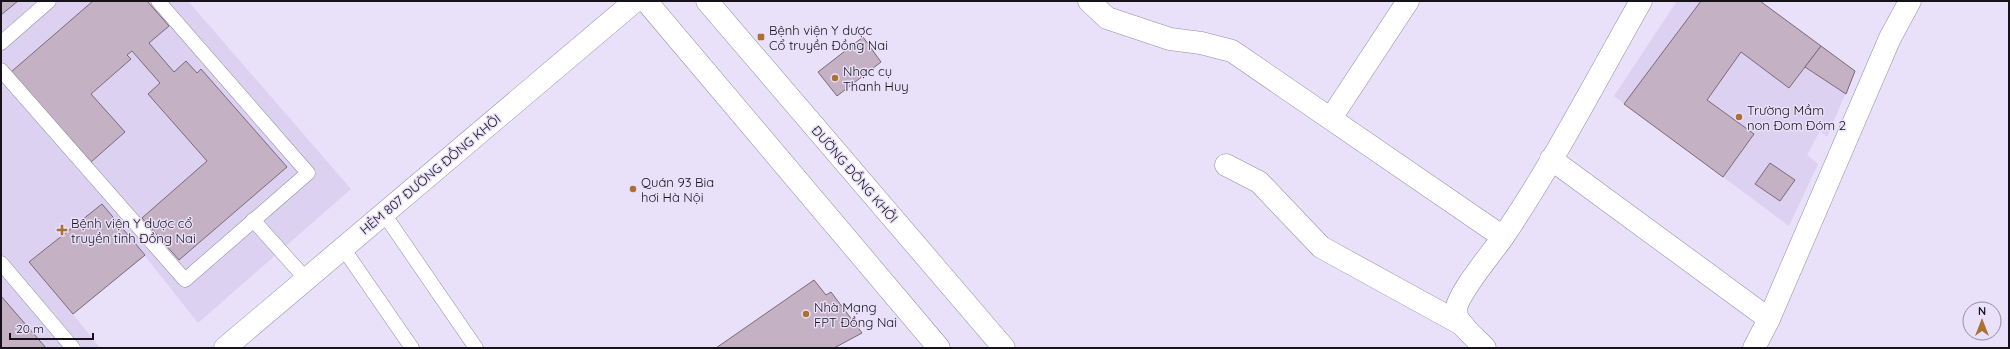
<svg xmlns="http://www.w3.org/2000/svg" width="2010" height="349" font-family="Quicksand,sans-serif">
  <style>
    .built { fill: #ddd1f1 }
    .building { fill: #c5b1c4; stroke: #7a697a }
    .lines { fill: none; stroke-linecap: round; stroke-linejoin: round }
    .service-casing { stroke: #958ca3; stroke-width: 15 }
    .minor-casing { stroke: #958ca3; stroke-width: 23 }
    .secondary-casing { stroke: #958ca3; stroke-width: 23 }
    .service { stroke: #fff; stroke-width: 14 }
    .minor { stroke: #fff; stroke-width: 22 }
    .secondary { stroke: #fff; stroke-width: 22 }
    .poi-dot { fill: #ac7032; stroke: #e9e0f9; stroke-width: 1.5 }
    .labels { text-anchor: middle; stroke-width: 3; stroke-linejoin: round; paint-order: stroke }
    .poi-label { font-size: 13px; fill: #15121a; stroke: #e9e0f9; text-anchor: start }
    .street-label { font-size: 13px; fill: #15121a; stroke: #e9e0f9 }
  </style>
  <rect width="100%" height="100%" fill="#e9e0f9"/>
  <!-- built -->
  <g class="built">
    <path d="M1,1H188L351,189L198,323L145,256L73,314L100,348H1Z"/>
    <path d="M1677,1H1760L1855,71L1827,137L1820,131L1807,155L1818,164L1789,226L1614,96Z"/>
  </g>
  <!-- building -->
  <g class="building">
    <path d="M1,1H18L1,15Z"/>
    <path d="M93,1H147L169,26L149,43L174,72L186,61L197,73L201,69L287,167L179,260L142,218L207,161L148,94L160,83L132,51L127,55L131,59L91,94L125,132L91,162L11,72Z"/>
    <path d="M1701,1H1760L1821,46L1789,88L1741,52L1707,100L1754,134L1723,177L1624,104Z"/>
    <path d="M863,37L881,62L837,96L818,72Z"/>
    <path d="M1821,46L1855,71L1846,94L1805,67Z"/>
    <path d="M1770,163L1795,180L1780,201L1755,184Z"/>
    <path d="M102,204L145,255L73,314L29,262Z"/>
    <path d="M814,280L826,295L831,292L862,333L834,348H716Z"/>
    <path d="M1,296L46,348H1Z"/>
  </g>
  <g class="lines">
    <!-- service casing -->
    <g class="service-casing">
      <g id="service">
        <path d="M1,43L49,1"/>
        <path d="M1,70L185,280L308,173L158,1"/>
        <path d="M384,214L476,348"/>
        <path d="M253,220L306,279"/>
        <path d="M343,248L412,348"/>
        <path d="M1,263L73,348"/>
      </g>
    </g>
    <!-- minor casing -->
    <g class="minor-casing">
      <g id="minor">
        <path d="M1089,1L1107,18L1170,39L1201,43L1232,51L1503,237"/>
        <path d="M1331,118L1408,1"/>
        <path d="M1551,159L1769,319"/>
        <path d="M1226,165L1259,182L1321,247L1463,325"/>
        <path d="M225,348L635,1"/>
        <path d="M1485,348C1477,339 1459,326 1456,313C1454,297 1493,252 1503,237C1554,162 1596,80 1641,1"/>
        <path d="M1754,348L1769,319L1890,38L1910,1"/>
      </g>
    </g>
    <!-- secondary casing -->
    <g class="secondary-casing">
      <g id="secondary">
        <path d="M646,1L939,348"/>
        <path d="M707,1L1004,348"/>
      </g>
    </g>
    <!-- service -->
    <use href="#service" class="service"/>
    <!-- minor -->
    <use href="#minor" class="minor"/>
    <!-- secondary -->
    <use href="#secondary" class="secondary"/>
  </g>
  <!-- markers -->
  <g class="poi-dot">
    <rect x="757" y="33" width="8" height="8" rx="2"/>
    <circle cx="835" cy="78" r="4"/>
    <circle cx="1739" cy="117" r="4"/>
    <circle cx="633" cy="189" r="4"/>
    <path d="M60 224h4v4h4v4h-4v4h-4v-4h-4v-4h4z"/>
    <circle cx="806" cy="314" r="4"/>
  </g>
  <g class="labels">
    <!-- poi labels -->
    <g class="poi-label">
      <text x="769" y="35">Bệnh viện Y dược<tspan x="769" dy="15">Cổ truyền Đồng Nai</tspan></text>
      <text x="843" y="76">Nhạc cụ<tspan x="843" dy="15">Thanh Huy</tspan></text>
      <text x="1747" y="115">Trường Mầm<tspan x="1747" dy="15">non Đom Đóm 2</tspan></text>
      <text x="641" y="187">Quán 93 Bia<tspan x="641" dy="15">hơi Hà Nội</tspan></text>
      <text x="71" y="228">Bệnh viện Y dược cổ<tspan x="71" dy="15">truyền tỉnh Đồng Nai</tspan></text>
      <text x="814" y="312">Nhà Mạng<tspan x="814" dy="15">FPT Đồng Nai</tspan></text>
    </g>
    <!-- street labels -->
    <g class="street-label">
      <text transform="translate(430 174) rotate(-40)" y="5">HẺM 807 ĐƯỜNG ĐỒNG KHỞI</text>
      <text transform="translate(855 174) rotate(49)" y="5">ĐƯỜNG ĐỒNG KHỞI</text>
    </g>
  </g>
  <!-- border -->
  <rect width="2010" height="349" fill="none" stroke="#15121a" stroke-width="4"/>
  <!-- north arrow -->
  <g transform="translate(1982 321)"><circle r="19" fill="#e9e0f9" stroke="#948ea0"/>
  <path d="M0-3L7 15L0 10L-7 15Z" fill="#ac7032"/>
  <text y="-6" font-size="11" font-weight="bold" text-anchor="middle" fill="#15121a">N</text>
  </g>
  <!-- scale -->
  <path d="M10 333v6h83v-6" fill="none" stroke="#15121a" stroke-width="2"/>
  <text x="16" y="333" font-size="12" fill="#15121a" stroke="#e9e0f9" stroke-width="3" paint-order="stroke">20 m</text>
</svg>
